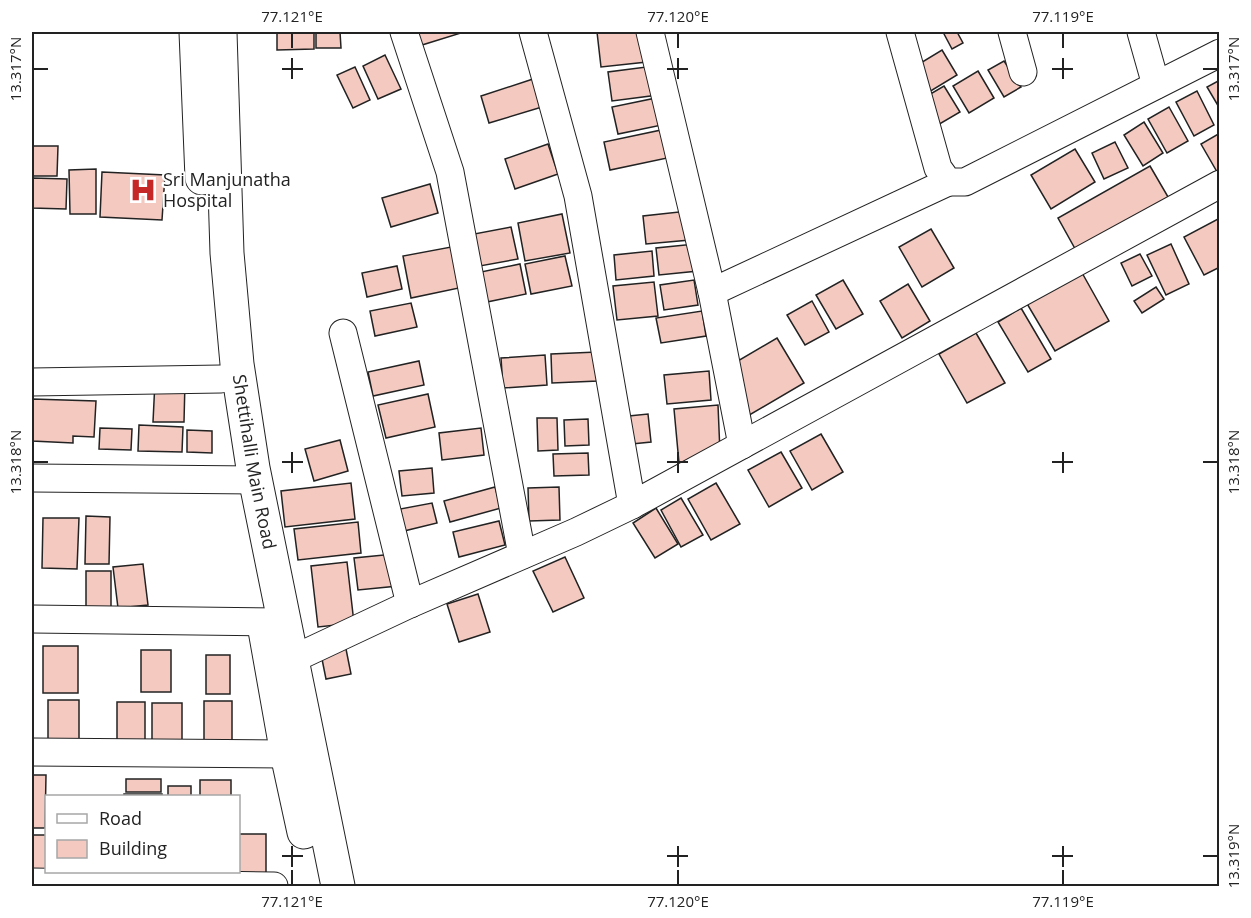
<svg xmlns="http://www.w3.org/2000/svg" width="1251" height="918" font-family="'Open Sans',sans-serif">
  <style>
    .building { fill: #f3c9c0; stroke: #222; stroke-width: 1.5 }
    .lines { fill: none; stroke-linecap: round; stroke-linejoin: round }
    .minor-casing { stroke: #222; stroke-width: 29 }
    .major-casing { stroke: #222; stroke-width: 35 }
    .minor { stroke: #fff; stroke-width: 27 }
    .major { stroke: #fff; stroke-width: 33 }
    .ticks { fill: none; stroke: #222; stroke-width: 2 }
    .labels { text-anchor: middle; stroke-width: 4.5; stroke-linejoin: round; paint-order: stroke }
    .poi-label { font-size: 18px; fill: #222; stroke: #fff; text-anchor: start }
    .street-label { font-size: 18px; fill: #222; stroke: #fff }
    .neatline { fill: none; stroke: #222; stroke-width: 2 }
    .ticks-label { font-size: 15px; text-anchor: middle; fill: #222 }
  </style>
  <rect width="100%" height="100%" fill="#fff"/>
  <!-- building -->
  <g class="building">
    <path d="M277,32H314V49L277,50Z"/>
    <path d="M316,32H340L341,48H316Z"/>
    <path d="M417,32H460L461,33L422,45Z"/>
    <path d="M597,32H653L656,61L601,67Z"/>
    <path d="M943,32H957L963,43L952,49Z"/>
    <path d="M942,50L957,75L929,92L914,67Z"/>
    <path d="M385,55L401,89L378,99L363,66Z"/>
    <path d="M1004,61L1021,87L1004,97L988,70Z"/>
    <path d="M654,66L658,95L612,101L608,72Z"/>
    <path d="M355,67L370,100L353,108L337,75Z"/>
    <path d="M978,71L994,98L969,113L953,86Z"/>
    <path d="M533,79L542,107L489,123L481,96Z"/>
    <path d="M1220,80V109L1207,87Z"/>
    <path d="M944,86L960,112L931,129L915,103Z"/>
    <path d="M1197,91L1214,125L1194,136L1176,102Z"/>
    <path d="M656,98L662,125L618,134L612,107Z"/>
    <path d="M1169,107L1188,141L1167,153L1148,119Z"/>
    <path d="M1144,122L1163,153L1143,166L1124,135Z"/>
    <path d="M666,129L672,157L610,170L604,142Z"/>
    <path d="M1220,133V177L1201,144Z"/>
    <path d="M1115,142L1128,168L1104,179L1092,153Z"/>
    <path d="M548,144L558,174L515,189L505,159Z"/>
    <path d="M32,146H58L57,176H32Z"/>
    <path d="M1075,149L1095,182L1051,209L1031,175Z"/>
    <path d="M1150,166L1171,202L1078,254L1058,218Z"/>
    <path d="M96,169V214H70L69,170Z"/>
    <path d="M102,172L165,175L162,220L100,217Z"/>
    <path d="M32,178L67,179L66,209L32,208Z"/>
    <path d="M430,184L438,213L391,227L382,198Z"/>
    <path d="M688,211L690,240L646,244L643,216Z"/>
    <path d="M562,214L570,253L525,261L518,223Z"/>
    <path d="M1218,219L1220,223V267L1204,275L1184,237Z"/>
    <path d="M511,227L518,259L480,266L474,234Z"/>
    <path d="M931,229L954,268L922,287L899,247Z"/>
    <path d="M695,244L698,271L659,275L656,248Z"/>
    <path d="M1171,244L1189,284L1166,295L1147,255Z"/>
    <path d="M451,247L459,288L411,298L403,256Z"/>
    <path d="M652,251L654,276L616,280L614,255Z"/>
    <path d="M1140,254L1152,276L1132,286L1121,263Z"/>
    <path d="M565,256L572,286L531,294L525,264Z"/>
    <path d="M520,264L526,294L482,303L476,273Z"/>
    <path d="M397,266L402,289L367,297L362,273Z"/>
    <path d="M1081,271L1109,321L1055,351L1026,302Z"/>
    <path d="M694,280L698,305L664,310L660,285Z"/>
    <path d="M843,280L863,314L836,329L816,295Z"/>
    <path d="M654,282L658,316L617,320L613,286Z"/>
    <path d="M908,284L930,321L902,338L880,301Z"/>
    <path d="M1156,287L1164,299L1142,313L1134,301Z"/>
    <path d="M812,301L829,332L805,345L787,315Z"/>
    <path d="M411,303L417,327L375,336L370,311Z"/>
    <path d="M1021,308L1051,359L1028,372L998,322Z"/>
    <path d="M702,311L706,336L661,343L656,318Z"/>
    <path d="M976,333L1005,383L967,403L939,354Z"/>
    <path d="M777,338L804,383L746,417L719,372Z"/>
    <path d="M597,352L598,381L552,383L551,354Z"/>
    <path d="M545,355L547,385L503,388L501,358Z"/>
    <path d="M419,361L424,385L373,396L368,372Z"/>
    <path d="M709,371L711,400L667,404L664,375Z"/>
    <path d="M155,381L185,382L184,422H153Z"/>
    <path d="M428,394L435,427L386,438L378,405Z"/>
    <path d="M32,399L96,401L94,437L73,436V443L32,441Z"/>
    <path d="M718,405L720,453L679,463L674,409Z"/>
    <path d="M648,414L651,442L622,445L619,417Z"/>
    <path d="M537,418H557L558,450L538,451Z"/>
    <path d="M588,419L589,445L565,446L564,420Z"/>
    <path d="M139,425L183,427L182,452L138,451Z"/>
    <path d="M100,428L132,429L131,450L99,449Z"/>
    <path d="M481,428L484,455L442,460L439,433Z"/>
    <path d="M187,430L212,431V453L187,452Z"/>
    <path d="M821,434L843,472L812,490L790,451Z"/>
    <path d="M340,440L348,471L314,481L305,449Z"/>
    <path d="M781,452L802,488L769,507L748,470Z"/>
    <path d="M588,453L589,475L554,476L553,454Z"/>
    <path d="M432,468L434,493L402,496L399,471Z"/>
    <path d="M351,483L355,519L285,527L281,491Z"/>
    <path d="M716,483L740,524L711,540L688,499Z"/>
    <path d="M495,487L501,508L450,522L444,501Z"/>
    <path d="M559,487L560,520L529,521L528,488Z"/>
    <path d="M681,498L703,535L681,547L661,510Z"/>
    <path d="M432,503L437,523L404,531L400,509Z"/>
    <path d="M656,508L678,544L655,558L633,523Z"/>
    <path d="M86,516L110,517L109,564H85Z"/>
    <path d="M43,518H79L77,569L42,568Z"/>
    <path d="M499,521L505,545L459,557L453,532Z"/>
    <path d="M358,522L361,553L298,560L294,529Z"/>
    <path d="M394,554L398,586L358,590L354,558Z"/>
    <path d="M565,557L584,598L553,612L533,571Z"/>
    <path d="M347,562L354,623L318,627L311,566Z"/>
    <path d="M143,564L148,605L118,608L113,567Z"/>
    <rect x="86" y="571" width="25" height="40"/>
    <path d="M478,594L490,632L459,642L447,604Z"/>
    <path d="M345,644L351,674L326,679L320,649Z"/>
    <rect x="43" y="646" width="35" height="47"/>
    <rect x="141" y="650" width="30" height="42"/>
    <rect x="206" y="655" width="24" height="39"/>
    <rect x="48" y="700" width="31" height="41"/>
    <rect x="204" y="701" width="28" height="45"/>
    <rect x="117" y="702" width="28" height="43"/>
    <rect x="152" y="703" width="30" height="43"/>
    <path d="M32,775H46L45,828H32Z"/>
    <rect x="126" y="779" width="35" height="13"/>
    <rect x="200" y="780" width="31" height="16"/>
    <rect x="168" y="786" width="23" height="10"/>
    <rect x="124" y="794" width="38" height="2"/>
    <path d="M238,834H266V882H215V872H238Z"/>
    <rect x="32" y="835" width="14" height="37"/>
  </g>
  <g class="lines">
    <!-- minor casing -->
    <g class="minor-casing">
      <g id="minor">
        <path d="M404,32L450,172L522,555"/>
        <path d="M533,32L578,196L632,505"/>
        <path d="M650,32L712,292L742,445"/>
        <path d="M900,32L938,168L948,182H965L1220,53"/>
        <path d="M1012,32L1023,72"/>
        <path d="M1141,32L1156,85"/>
        <path d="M712,292L948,182"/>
        <path d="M343,333L410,604"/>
        <path d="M32,382L221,379"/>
        <path d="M32,478L256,480"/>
        <path d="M32,619L284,622"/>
        <path d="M276,667L410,604L576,532L632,505L1220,184"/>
        <path d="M32,752L287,754"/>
        <path d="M32,882L274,886"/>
      </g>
    </g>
    <!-- major casing -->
    <g class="major-casing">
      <g id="major">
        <path d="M196,32L202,178"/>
        <path id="s1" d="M220,32L227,253L237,364L253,468L338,886"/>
        <path d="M265,630L287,754L304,832"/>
      </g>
    </g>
    <!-- minor -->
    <use href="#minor" class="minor"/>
    <!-- major -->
    <use href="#major" class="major"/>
  </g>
  <!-- ticks -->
  <path class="ticks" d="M292,33V48M678,33V48M1063,33V48M292,58V79M678,58V79M1063,58V79M33,69H48M282,69H303M667,69H688M1052,69H1073M1203,69H1218M292,452V473M678,452V473M1063,452V473M33,462H48M282,462H303M667,462H688M1052,462H1073M1203,462H1218M292,846V867M678,846V867M1063,846V867M282,856H303M667,856H688M1052,856H1073M1203,856H1218M292,870V885M678,870V885M1063,870V885"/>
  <!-- icons -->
  <defs>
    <g id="hospital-bare" transform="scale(2.07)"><path d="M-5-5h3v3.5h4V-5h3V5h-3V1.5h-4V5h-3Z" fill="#c62828" stroke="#fff" stroke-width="2.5" paint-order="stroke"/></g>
  </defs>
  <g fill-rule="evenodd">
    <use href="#hospital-bare" x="143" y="190"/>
  </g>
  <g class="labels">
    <!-- poi labels -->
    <g class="poi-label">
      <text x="163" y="186">Sri Manjunatha<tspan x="163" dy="21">Hospital</tspan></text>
    </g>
    <!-- street labels -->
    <g class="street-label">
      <text dy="6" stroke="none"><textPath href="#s1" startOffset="432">Shettihalli Main Road</textPath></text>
    </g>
  </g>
  <!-- border -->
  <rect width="1251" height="918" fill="none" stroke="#ffffff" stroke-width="66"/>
  <!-- legend -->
  <rect x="45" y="795" width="195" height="78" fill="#ffffff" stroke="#a7a7a7" stroke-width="1.5"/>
  <rect x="57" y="814" width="30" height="9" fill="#ffffff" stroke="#a7a7a7" stroke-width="1.5"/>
  <text x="99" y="825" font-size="18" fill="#222222">Road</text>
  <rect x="57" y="840" width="30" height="18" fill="#f3c9c0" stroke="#a7a7a7" stroke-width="1.5"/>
  <text x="99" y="855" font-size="18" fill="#222222">Building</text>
  <rect x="33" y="33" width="1185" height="852" class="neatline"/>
  <g class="ticks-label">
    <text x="292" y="22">77.121°E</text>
    <text x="678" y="22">77.120°E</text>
    <text x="1063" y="22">77.119°E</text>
    <text transform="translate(1234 69) rotate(-90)" y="5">13.317°N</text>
    <text transform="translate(16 69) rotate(-90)" y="5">13.317°N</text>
    <text transform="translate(1234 462) rotate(-90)" y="5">13.318°N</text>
    <text transform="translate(16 462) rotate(-90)" y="5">13.318°N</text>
    <text transform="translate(1234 856) rotate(-90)" y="5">13.319°N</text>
    <text x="292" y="907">77.121°E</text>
    <text x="678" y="907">77.120°E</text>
    <text x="1063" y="907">77.119°E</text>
  </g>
</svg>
